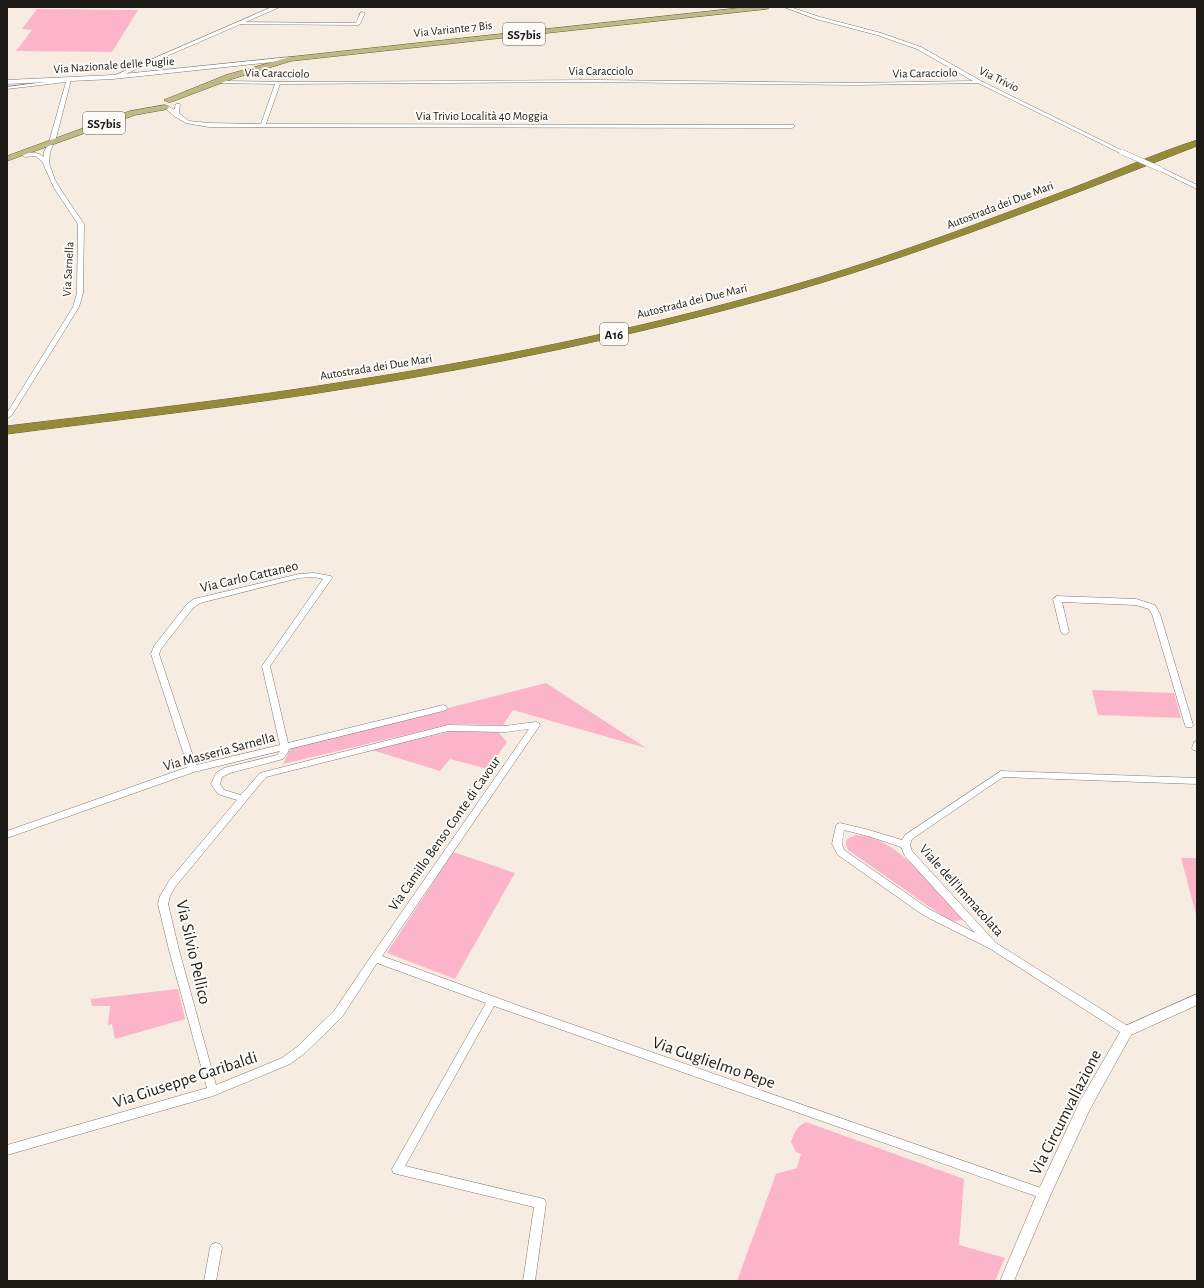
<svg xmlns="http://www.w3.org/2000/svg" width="1204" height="1288" font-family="'Alegreya Sans',sans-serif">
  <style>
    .green { fill: #fcb4c9 }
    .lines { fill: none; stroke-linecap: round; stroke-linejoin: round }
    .minor-casing { stroke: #82796f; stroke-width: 1 }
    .tertiary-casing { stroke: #82796f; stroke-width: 1 }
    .secondary-casing { stroke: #82796f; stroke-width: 1 }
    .primary-casing { stroke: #6a632c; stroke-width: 1 }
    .motorway-casing { stroke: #6a632c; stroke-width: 1 }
    .minor { fill: #fff; fill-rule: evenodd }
    .tertiary { fill: #fff; fill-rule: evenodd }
    .secondary { fill: #fff; fill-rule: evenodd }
    .primary { fill: #beb988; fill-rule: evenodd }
    .motorway { fill: #938b39; fill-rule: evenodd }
    .minor-bridge-casing { stroke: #82796f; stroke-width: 5.5; stroke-linecap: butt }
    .minor-bridge { stroke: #fff; stroke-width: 5 }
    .labels { text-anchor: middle; stroke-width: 4; stroke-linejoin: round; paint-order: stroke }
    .far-street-label { font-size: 12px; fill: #1d1915; stroke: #fefaf6 }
    .shield { fill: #fefaf6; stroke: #605c58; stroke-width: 1 }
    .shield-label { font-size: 13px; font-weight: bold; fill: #1d1915 }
    .street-label { font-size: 14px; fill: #1d1915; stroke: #fefaf6 }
    .near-street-label { font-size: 17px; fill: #1d1915; stroke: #fefaf6 }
  </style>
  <rect width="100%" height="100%" fill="#f6ece1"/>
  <!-- green -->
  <g class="green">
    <path d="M37,9L138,10L112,52L16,51L32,30L22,29Z"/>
    <path d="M546,683L646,748L513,710L503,725L451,724L283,764L291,748Z"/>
    <path d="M1092,690L1174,693L1181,718L1098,715Z"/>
    <path d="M452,731L498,732L507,742L488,769L450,759L440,771L372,750Z"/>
    <path d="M855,835C897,835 936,891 963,920L954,921L947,919L848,850L846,844V840Z"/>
    <path d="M453,852L515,873L455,979L387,953Z"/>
    <path d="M1181,858H1197V918Z"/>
    <path d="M178,989L185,1019L115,1039L112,1024L108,1025L110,1006H92L91,999Z"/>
    <path d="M806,1122L964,1179L959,1245L1005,1258L995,1281H737L776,1174L797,1168L801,1154L796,1152L791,1142C794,1133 797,1126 806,1122Z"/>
  </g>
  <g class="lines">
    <!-- minor casing -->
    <g class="minor-casing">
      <g id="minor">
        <path d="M784,7H790L820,17L881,33L921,47L981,81L1125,152L1120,153L978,83L855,85L596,82L280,84L266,124L794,125V127L792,128L209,127L186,123L174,116L165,108L168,106L174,110L176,104H180L179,113L189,121L209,123L261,124L275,84L221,83V81H223L304,82L596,80L855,83L973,81L917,49L877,35L816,19Z"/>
        <path d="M361,12L365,13L360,24L358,25L239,24L237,23L239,22L356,23Z"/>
        <path d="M69,79L71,80L55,142L50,143L49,142L66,82L7,89V87Z"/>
        <path d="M48,144L53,145L50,152L49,163L55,180L63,193L84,224L83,293L79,307L12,415L9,417H7V413L73,307L77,293L78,224L54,188L42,161L35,156L25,157L22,155C29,151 38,152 44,157V152Z"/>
        <path d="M1160,167L1197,185V189L1158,170V168Z"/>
        <path d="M314,573L331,576L332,578L270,666L288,743L443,705L446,706L447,708L446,710L443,711L289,749L288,752L283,759L230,773L222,777L220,784L224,790L241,795L260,773L448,725L505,726L536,722L539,723L540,725L382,956L525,1008L1044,1189L1048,1190L1050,1194L1048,1198L1044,1199L494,1006L405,1166L544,1199L546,1203L535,1281H523L534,1207L397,1174L393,1173L392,1169L486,1003L377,963L342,1017L305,1053L290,1064L213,1096L7,1155V1145L207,1088L169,950L158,904L160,896L169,881L237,800L218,794L211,784L216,773L224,768L277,755L280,751L194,772L7,838V831L188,767L151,654L154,646L187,604L194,599L299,574ZM314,577L323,579L262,666L280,745L196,765L159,654L161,649L193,608L200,603L299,578ZM529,729L372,955L334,1011L297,1047L282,1058L216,1085L179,950L168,904L170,896L175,887L266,777L448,731L505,732Z"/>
        <path d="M1057,596L1136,599L1155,605L1160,614L1193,725L1192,727H1186L1185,725L1152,614L1149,609L1136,605L1062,602L1069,632L1065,635L1061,632L1053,599Z"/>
        <path d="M1197,741V751L1193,750L1192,748L1194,742Z"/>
        <path d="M1001,771L1197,778V784L1003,777L912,839L910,845L912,851L996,943L1131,1028L1132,1031L1131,1034L1127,1035L1123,1034L989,948L923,915L838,855L832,844L836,826L837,824L840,823L869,830L902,840L905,835ZM844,830L868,836L901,847L905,856L975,933L929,909L844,850L842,844Z"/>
        <path d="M216,1243L220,1244L222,1248L216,1281H204L210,1248L212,1244Z"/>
      </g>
    </g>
    <!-- tertiary casing -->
    <g class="tertiary-casing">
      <g id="tertiary">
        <path d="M272,7H280L116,78L111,77Z"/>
        <path d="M1197,994V1005L1131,1035L1090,1109L1050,1196L1014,1281H1000L1039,1189L1080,1101L1123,1027Z"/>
      </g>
    </g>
    <!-- secondary casing -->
    <g class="secondary-casing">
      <path id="secondary" d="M290,57L293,59L292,60L113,79L7,84V80L113,75Z"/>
    </g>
    <!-- primary casing -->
    <g class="primary-casing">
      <g id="primary">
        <path d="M748,7H770L767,9L291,61L232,79L171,102H168L164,100L226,75L290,57Z"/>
        <path d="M165,105L169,107L168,109L135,115L7,161V156L130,111Z"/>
      </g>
    </g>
    <!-- motorway casing -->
    <g class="motorway-casing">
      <path id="motorway" d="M1197,140V146C1055,201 913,258 766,299C632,336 494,365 356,387C240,406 123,419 7,434V426C123,412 240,399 356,380C510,356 664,324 814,279C901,253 985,221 1070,189C1112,173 1154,154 1197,140Z"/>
    </g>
    <!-- minor -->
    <use href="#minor" class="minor"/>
    <!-- tertiary -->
    <use href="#tertiary" class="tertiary"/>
    <!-- secondary -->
    <use href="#secondary" class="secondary"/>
    <!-- primary -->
    <use href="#primary" class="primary"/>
    <!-- motorway -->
    <use href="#motorway" class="motorway"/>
    <!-- minor-bridge casing -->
    <g class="minor-bridge-casing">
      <path id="minor-bridge" d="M1122,152L1160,169"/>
    </g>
    <!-- minor-bridge -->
    <use href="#minor-bridge" class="minor-bridge"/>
  </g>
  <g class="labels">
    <!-- far-street labels -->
    <g class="far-street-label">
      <text transform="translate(453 29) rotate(-6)" y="4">Via Variante 7 Bis</text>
      <text transform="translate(114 65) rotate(-4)" y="4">Via Nazionale delle Puglie</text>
      <text x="601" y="75">Via Caracciolo</text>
      <text transform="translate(277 73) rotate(1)" y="4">Via Caracciolo</text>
      <text transform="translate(925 73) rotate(-1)" y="4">Via Caracciolo</text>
      <text transform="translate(999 79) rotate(26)" y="4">Via Trivio</text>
      <text x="482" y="120">Via Trivio Località 40 Moggia</text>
      <text transform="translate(1000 205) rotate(-21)" y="4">Autostrada dei Due Mari</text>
      <text transform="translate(68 269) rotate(-87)" y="4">Via Sarnella</text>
      <text transform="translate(692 301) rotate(-14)" y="4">Autostrada dei Due Mari</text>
      <text transform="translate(376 367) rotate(-9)" y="4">Autostrada dei Due Mari</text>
    </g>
    <!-- shield labels -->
    <g class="shield">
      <rect x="503" y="23" width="42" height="22" rx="3"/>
      <rect x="83" y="112" width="42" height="22" rx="3"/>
      <rect x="600" y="323" width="28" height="22" rx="3"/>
    </g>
    <g class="shield-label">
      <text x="524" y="39">SS7bis</text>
      <text x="104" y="128">SS7bis</text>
      <text x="614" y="339">A16</text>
    </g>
    <!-- street labels -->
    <g class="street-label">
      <text transform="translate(249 576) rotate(-13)" y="5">Via Carlo Cattaneo</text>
      <text transform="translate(219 751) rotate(-15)" y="5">Via Masseria Sarnella</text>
      <text transform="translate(444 833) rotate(-55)" y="5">Via Camillo Benso Conte di Cavour</text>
      <text transform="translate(962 890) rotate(48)" y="5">Viale dell'Immacolata</text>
    </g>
    <!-- near-street labels -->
    <g class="near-street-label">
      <text transform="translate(194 952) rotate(77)" y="6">Via Silvio Pellico</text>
      <text transform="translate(714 1062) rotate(19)" y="6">Via Guglielmo Pepe</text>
      <text transform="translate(185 1079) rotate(-18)" y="6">Via Giuseppe Garibaldi</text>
      <text transform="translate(1065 1112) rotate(-63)" y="6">Via Circumvallazione</text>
    </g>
  </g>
  <!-- border -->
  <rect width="1204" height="1288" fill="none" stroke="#1d1915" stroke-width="16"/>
</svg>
